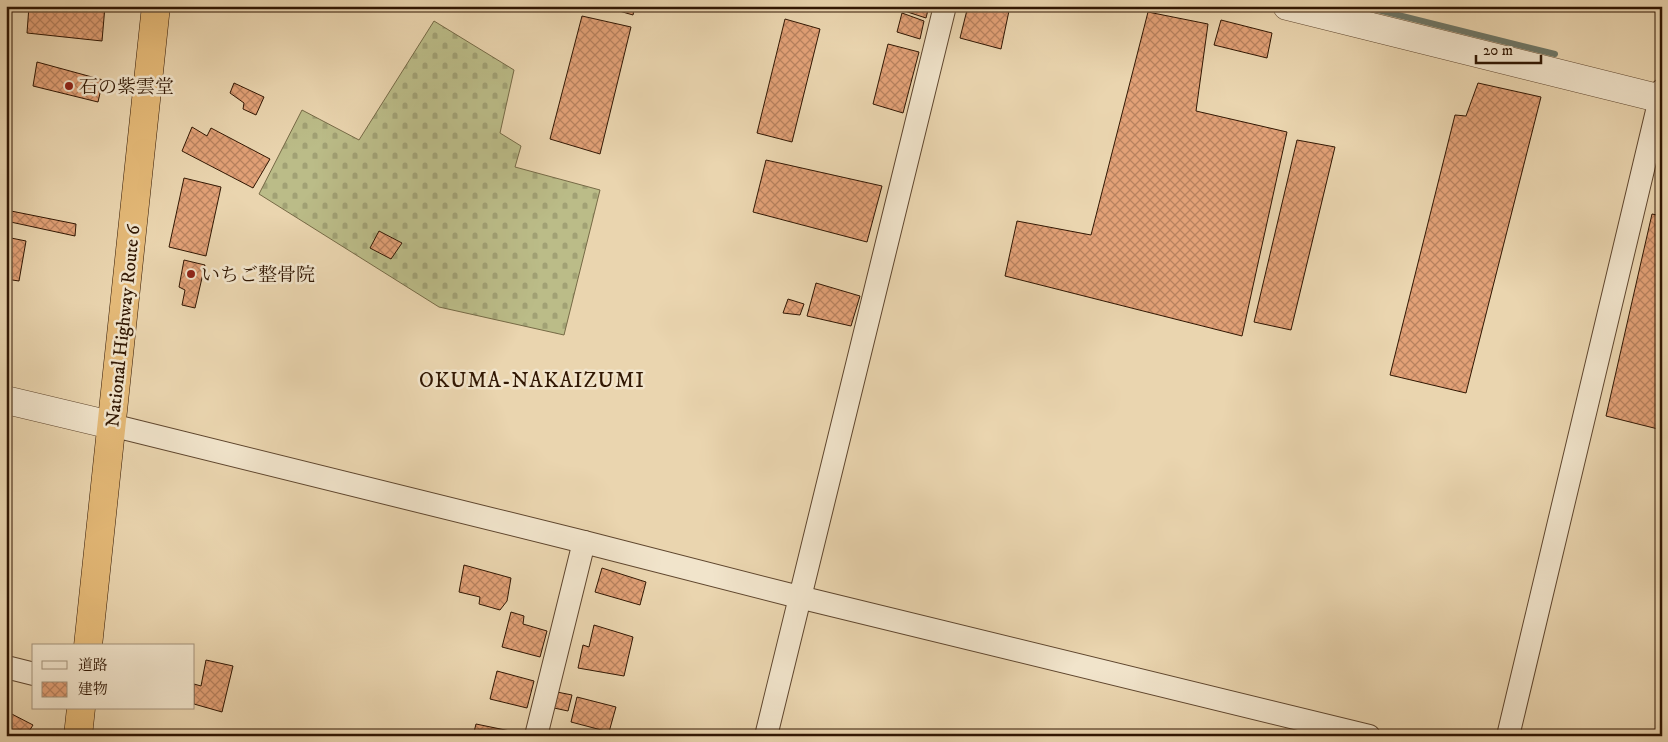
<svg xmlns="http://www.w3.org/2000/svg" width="1668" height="742" font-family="'IM FELL DW Pica','Noto Serif JP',serif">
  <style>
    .cemetery { fill: url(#cemetery-stones); stroke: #766a46 }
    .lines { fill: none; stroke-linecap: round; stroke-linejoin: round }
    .stream { stroke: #6f7868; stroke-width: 6 }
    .building { fill: url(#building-cross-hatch); stroke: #311703 }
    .minor-casing { stroke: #5f462e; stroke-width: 24 }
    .tertiary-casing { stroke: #5f462e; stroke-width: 29 }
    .trunk-casing { stroke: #311703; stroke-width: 29 }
    .minor { stroke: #f1e4cb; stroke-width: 22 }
    .tertiary { stroke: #f1e4cb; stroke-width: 28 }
    .trunk { stroke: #e5ba78; stroke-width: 28 }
    .poi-dot { fill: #8f2418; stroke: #f1e4cb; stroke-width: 2 }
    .labels { text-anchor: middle; stroke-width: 5; stroke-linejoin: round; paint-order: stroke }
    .poi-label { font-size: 19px; fill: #311703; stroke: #f1e4cb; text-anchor: start }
    .street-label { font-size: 19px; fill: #311703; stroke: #f1e4cb }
    .quarter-label { font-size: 21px; letter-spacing: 1px; fill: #311703; stroke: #f1e4cb }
  </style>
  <defs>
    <pattern id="cemetery-stones" width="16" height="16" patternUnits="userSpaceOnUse" patternTransform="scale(1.25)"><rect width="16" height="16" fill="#bbbc88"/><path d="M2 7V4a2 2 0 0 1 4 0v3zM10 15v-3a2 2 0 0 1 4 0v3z" fill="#a1a174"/></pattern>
    <pattern id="building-cross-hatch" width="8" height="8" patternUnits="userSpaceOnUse" patternTransform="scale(1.25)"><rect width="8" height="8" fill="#e2a177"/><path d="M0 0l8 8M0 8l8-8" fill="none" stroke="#b8825f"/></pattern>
  </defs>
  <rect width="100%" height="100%" fill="#ead5af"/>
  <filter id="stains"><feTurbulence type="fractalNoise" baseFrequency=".004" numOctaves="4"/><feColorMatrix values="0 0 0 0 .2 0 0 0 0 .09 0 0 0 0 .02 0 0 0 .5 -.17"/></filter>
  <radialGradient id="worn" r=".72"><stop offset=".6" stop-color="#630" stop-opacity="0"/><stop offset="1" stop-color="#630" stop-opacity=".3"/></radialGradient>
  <!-- cemetery -->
  <path class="cemetery" d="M434,21L514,70L500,133L521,146L515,167L600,190L564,335L439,307L259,194L302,110L359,140Z"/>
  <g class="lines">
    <!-- stream -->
    <path class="stream" d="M1362,6L1555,54"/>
  </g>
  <!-- building -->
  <g class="building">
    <path d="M29,6H105L102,41L27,33Z"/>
    <path d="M602,6H635L633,15Z"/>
    <path d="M889,6H929L926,18Z"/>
    <path d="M968,6H1010L1001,49L960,38Z"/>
    <path d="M1148,12L1208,24L1196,111L1287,132L1242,336L1005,276L1017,221L1091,235Z"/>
    <path d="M902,13L924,21L920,39L897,32Z"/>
    <path d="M582,16L631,27L600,154L550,139Z"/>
    <path d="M785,19L820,29L792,142L757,133Z"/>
    <path d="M1221,20L1272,33L1267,58L1214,45Z"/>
    <path d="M888,44L919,52L903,113L873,104Z"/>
    <path d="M37,62L103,80L98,102L33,86Z"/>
    <path d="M234,83L264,97L256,115L243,109L244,103L230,93Z"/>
    <path d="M1478,83L1541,97L1466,393L1390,375L1455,115L1466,116Z"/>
    <path d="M192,127L207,136L211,128L270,159L253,188L182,151Z"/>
    <path d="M1297,140L1335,147L1291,330L1254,322Z"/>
    <path d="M766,160L882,186L867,242L753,212Z"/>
    <path d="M184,178L221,187L206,256L169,247Z"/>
    <path d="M6,210L76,224L75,236L6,221Z"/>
    <path d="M1652,214L1662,216V430L1606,416Z"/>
    <path d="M379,231L402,243L391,259L370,248Z"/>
    <path d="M6,237L26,241L19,281L6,279Z"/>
    <path d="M184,260L205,265L195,308L182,305L185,290L179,287Z"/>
    <path d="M816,283L860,296L851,326L807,316Z"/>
    <path d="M788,299L804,304L800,315L783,313Z"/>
    <path d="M464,565L511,578L507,601L500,610L479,604L480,597L459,592Z"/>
    <path d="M602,568L646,582L640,605L595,592Z"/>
    <path d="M511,612L524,616L523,624L547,631L540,657L502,647Z"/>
    <path d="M594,625L633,637L624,676L578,668L583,645L589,647Z"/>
    <path d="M206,660L233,666L222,712L194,704V684L201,686Z"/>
    <path d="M497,671L534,681L527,708L490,699Z"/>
    <path d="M557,692L572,695L568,711L554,708Z"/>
    <path d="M577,697L616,707L609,732L571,722Z"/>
    <path d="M6,711L33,725L26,736L6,735Z"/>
    <path d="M476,724L515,732V736H473Z"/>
  </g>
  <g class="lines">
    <!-- minor casing -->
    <g class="minor-casing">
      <g id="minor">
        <path d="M111,425L584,542L799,597L1369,736"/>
        <path d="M6,667L34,674"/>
        <path d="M536,736L584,542"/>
        <path d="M766,736L945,6"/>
        <path d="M1508,736L1662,90"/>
      </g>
    </g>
    <!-- tertiary casing -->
    <g class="tertiary-casing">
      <g id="tertiary">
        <path d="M1287,6L1662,99"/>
        <path d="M6,400L111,425"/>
      </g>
    </g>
    <!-- trunk casing -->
    <g class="trunk-casing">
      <g id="trunk">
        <path d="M88,646L156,6"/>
        <path d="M78,736L81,708"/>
      </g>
    </g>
    <!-- minor -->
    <use href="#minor" class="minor"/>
    <!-- tertiary -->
    <use href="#tertiary" class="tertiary"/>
    <!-- trunk -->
    <use href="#trunk" class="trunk"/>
  </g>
  <!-- markers -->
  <g class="poi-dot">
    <circle cx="69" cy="86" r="5"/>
    <circle cx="191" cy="274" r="5"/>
  </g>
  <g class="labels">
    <!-- poi labels -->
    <g class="poi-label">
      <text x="79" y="93">石の紫雲堂</text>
      <text x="201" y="281">いちご整骨院</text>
    </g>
    <!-- street labels -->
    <g class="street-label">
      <text transform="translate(122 326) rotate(-84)" y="7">National Highway Route 6</text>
    </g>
    <!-- quarter labels -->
    <g class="quarter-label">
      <text x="532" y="387">OKUMA-NAKAIZUMI</text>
    </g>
  </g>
  <!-- margin -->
  <rect width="1668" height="742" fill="none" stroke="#ead5af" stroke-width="25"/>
  <rect x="8" y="8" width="1653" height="727" fill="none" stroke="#311703" stroke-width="2.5"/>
  <rect x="12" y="12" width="1643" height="717" fill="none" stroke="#311703"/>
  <!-- legend -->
  <rect x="32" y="644" width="162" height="65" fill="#f1e4cb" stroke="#a4927b"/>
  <rect x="42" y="661" width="25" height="8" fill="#f1e4cb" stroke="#a4927b"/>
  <text x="78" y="670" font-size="15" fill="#311703">道路</text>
  <rect x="42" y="682" width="25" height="15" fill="url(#building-cross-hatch)" stroke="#a4927b"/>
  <text x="78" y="694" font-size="15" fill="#311703">建物</text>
  <!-- scale -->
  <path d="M1476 55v8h65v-8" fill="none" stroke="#311703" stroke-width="2.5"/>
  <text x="1483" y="55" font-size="15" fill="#311703" stroke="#f1e4cb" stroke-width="4" paint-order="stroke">20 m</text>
  <rect width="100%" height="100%" filter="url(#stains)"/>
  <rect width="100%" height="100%" fill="url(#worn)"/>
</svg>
